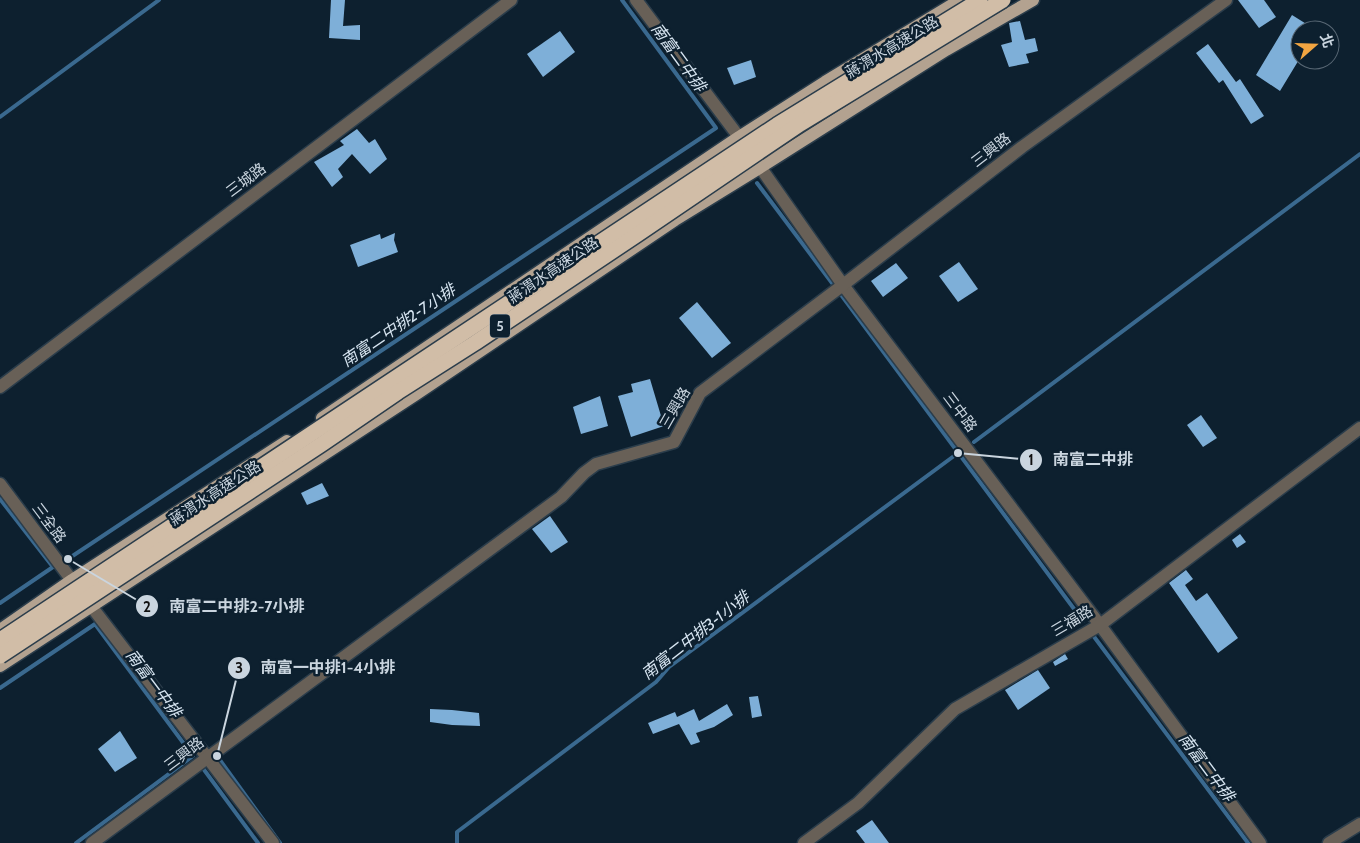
<svg xmlns="http://www.w3.org/2000/svg" width="1360" height="843" font-family="Cabin,'Noto Sans TC',sans-serif">
  <style>
    .lines { fill: none; stroke-linecap: round; stroke-linejoin: round }
    .stream { stroke: #3a698f; stroke-width: 4 }
    .building { fill: #7eafd8 }
    .minor-casing { stroke: #2b3d4b; stroke-width: 15 }
    .major-casing { stroke: #2b3d4b; stroke-width: 15 }
    .minor { stroke: #686057; stroke-width: 12 }
    .major { stroke: #b3a290; stroke-width: 12 }
    .highway-bridge-casing { stroke: #2b3d4b; stroke-width: 18; stroke-linecap: butt }
    .highway-bridge { stroke: #d1bda7; stroke-width: 15 }
    .labels { text-anchor: middle; stroke-width: 5; stroke-linejoin: round; paint-order: stroke }
    .shield { fill: #0d202f; stroke: #919faa; stroke-width: 1 }
    .shield-label { font-size: 14px; font-weight: bold; fill: #cad5df }
    .street-label { font-size: 15px; fill: #cad5df; stroke: #0d202f }
    .water-label { font-size: 16px; font-style: italic; fill: #d8e6f2; stroke: #0d202f }
    .leader { fill: none; stroke: #cad5df; stroke-width: 2 }
    .callout-dot { fill: #cad5df; stroke: #0d202f; stroke-width: 2 }
    .mark-label { font-size: 15px; text-anchor: middle; font-weight: bold; fill: #111 }
    .callout-label { font-size: 16px; text-anchor: middle; font-weight: bold; fill: #cad5df; stroke: #0d202f; stroke-width: 5; stroke-linejoin: round; paint-order: stroke }
  </style>
  <rect width="100%" height="100%" fill="#0d202f"/>
  <g class="lines">
    <!-- stream -->
    <g class="stream">
      <path d="M0,117L159,0"/>
      <path d="M757,183L832,283"/>
      <path d="M839,292L1083,621"/>
      <path d="M974,442L1360,154"/>
      <path d="M0,499L53,567L0,603"/>
      <path d="M68,559L716,128L622,0"/>
      <path d="M1092,634L1248,843"/>
      <path d="M0,688L95,624L193,756L76,843"/>
      <path d="M217,756L280,843"/>
      <path d="M201,768L202,767L258,843"/>
      <path d="M457,843V832L656,682L669,667L958,453"/>
    </g>
  </g>
  <!-- building -->
  <g class="building">
    <path d="M331,0H345L343,26L360,25V40L329,38Z"/>
    <path d="M1238,0H1264L1276,17L1259,28Z"/>
    <path d="M1292,15L1316,30H1300V58L1280,91L1256,75Z"/>
    <path d="M1020,21L1025,40L1035,38L1038,51L1026,54L1029,63L1009,67L1001,45L1012,42L1009,23Z"/>
    <path d="M560,31L575,52L543,77L527,54Z"/>
    <path d="M1208,44L1236,82L1240,79L1264,116L1251,124L1223,80L1219,83L1196,53Z"/>
    <path d="M751,60L756,77L734,85L727,68Z"/>
    <path d="M357,129L369,143L375,139L387,159L370,174L352,154L338,169L343,177L332,187L314,162L344,145L340,141Z"/>
    <path d="M395,233L394,240L398,252L358,267L350,245L380,234L381,239Z"/>
    <path d="M959,262L978,289L958,302L939,276Z"/>
    <path d="M896,263L908,278L883,297L871,281Z"/>
    <path d="M697,302L731,343L712,358L679,318Z"/>
    <path d="M650,379L664,426L631,437L618,396L633,392L631,384Z"/>
    <path d="M600,396L608,426L581,434L573,407Z"/>
    <path d="M1201,415L1217,438L1203,447L1187,425Z"/>
    <path d="M322,483L329,496L307,505L301,493Z"/>
    <path d="M550,516L568,542L551,553L532,529Z"/>
    <path d="M1240,534L1246,542L1237,548L1232,540Z"/>
    <path d="M1186,570L1193,579L1185,585L1196,601L1207,593L1238,638L1218,653L1169,583Z"/>
    <path d="M1065,654L1068,659L1055,666L1053,662Z"/>
    <path d="M1038,670L1050,688L1018,710L1005,690Z"/>
    <path d="M758,696L762,716L752,718L749,697Z"/>
    <path d="M727,704L733,715L714,727L696,733L700,742L691,745L679,724L653,734L648,723L675,712L677,717L694,709L699,721Z"/>
    <path d="M430,709L452,710L479,713L480,726L452,725L430,722Z"/>
    <path d="M120,731L137,758L115,772L98,749Z"/>
    <path d="M872,820L889,843H865L856,831Z"/>
  </g>
  <g class="lines">
    <!-- minor casing -->
    <g class="minor-casing">
      <g id="minor">
        <path d="M636,0L739,137L843,285L1100,625L1260,843"/>
        <path d="M0,387L511,0"/>
        <path d="M0,484L91,606L273,843"/>
        <path d="M92,843L561,497L584,473L596,464L674,442L700,393L843,285L1022,147L1226,0"/>
        <path d="M804,843L858,803L955,709L1100,625L1360,428"/>
        <path d="M1329,843L1360,824"/>
      </g>
    </g>
    <!-- major casing -->
    <g class="major-casing">
      <g id="major">
        <path d="M322,418L739,137L825,82L960,0"/>
        <path d="M0,630L72,580L287,441"/>
        <path d="M0,666L415,395L675,220L761,167L946,50L1033,0"/>
      </g>
    </g>
    <!-- minor -->
    <use href="#minor" class="minor"/>
    <!-- major -->
    <use href="#major" class="major"/>
    <!-- highway-bridge casing -->
    <g class="highway-bridge-casing">
      <g id="highway-bridge">
        <path d="M0,640L777,125L980,0"/>
        <path d="M0,656L322,444L398,392L475,343L638,234L800,124L1003,0"/>
      </g>
    </g>
    <!-- highway-bridge -->
    <use href="#highway-bridge" class="highway-bridge"/>
  </g>
  <g class="labels">
    <!-- shield labels -->
    <rect class="shield" x="490" y="314.5" width="20" height="23" rx="4"/>
    <g class="shield-label">
      <text x="500" y="331">5</text>
    </g>
    <!-- street labels -->
    <g class="street-label">
      <text transform="translate(892 47) rotate(-31)" y="5">蔣渭水高速公路</text>
      <text transform="translate(991 150) rotate(-38)" y="5">三興路</text>
      <text transform="translate(246 180) rotate(-37)" y="5">三城路</text>
      <text transform="translate(553 270) rotate(-34)" y="5">蔣渭水高速公路</text>
      <text transform="translate(675 408) rotate(-60)" y="5">三興路</text>
      <text transform="translate(960 412) rotate(53)" y="5">三中路</text>
      <text transform="translate(215 493) rotate(-33)" y="5">蔣渭水高速公路</text>
      <text transform="translate(49 523) rotate(53)" y="5">三全路</text>
      <text transform="translate(1072 621) rotate(-31)" y="5">三福路</text>
      <text transform="translate(184 754) rotate(-37)" y="5">三興路</text>
    </g>
    <!-- water labels -->
    <g class="water-label">
      <text transform="translate(679 57) rotate(54)" y="6">南富二中排</text>
      <text transform="translate(398 325) rotate(-34)" y="6">南富二中排2-7小排</text>
      <text transform="translate(695 635) rotate(-38)" y="6">南富二中排3-1小排</text>
      <text transform="translate(154 683) rotate(53)" y="6">南富一中排</text>
      <text transform="translate(1207 767) rotate(53)" y="6">南富二中排</text>
    </g>
  </g>
  <!-- callouts -->
  <path class="leader" d="M958 453L1031 460M68 559L147 606M217 756L239 668"/>
  <g class="callout-dot">
    <circle cx="958" cy="453" r="5"/>
    <circle cx="68" cy="559" r="5"/>
    <circle cx="217" cy="756" r="5"/>
    <circle cx="1031" cy="460" r="12"/>
    <circle cx="147" cy="606" r="12"/>
    <circle cx="239" cy="668" r="12"/>
  </g>
  <g class="mark-label">
    <text x="1031" y="465">1</text>
    <text x="147" y="612">2</text>
    <text x="239" y="673">3</text>
  </g>
  <g class="callout-label">
    <text x="1093" y="465">南富二中排</text>
    <text x="237" y="612">南富二中排2-7小排</text>
    <text x="328" y="673">南富一中排1-4小排</text>
  </g>
  <!-- north arrow -->
  <g transform="translate(1315 45) rotate(70)"><circle r="24" fill="#0d202f" stroke="#596875"/>
  <path d="M0-4L9 19L0 12L-9 19Z" fill="#f2a541"/>
  <text y="-8" font-size="14" font-weight="bold" text-anchor="middle" fill="#cad5df">北</text>
  </g>
</svg>
